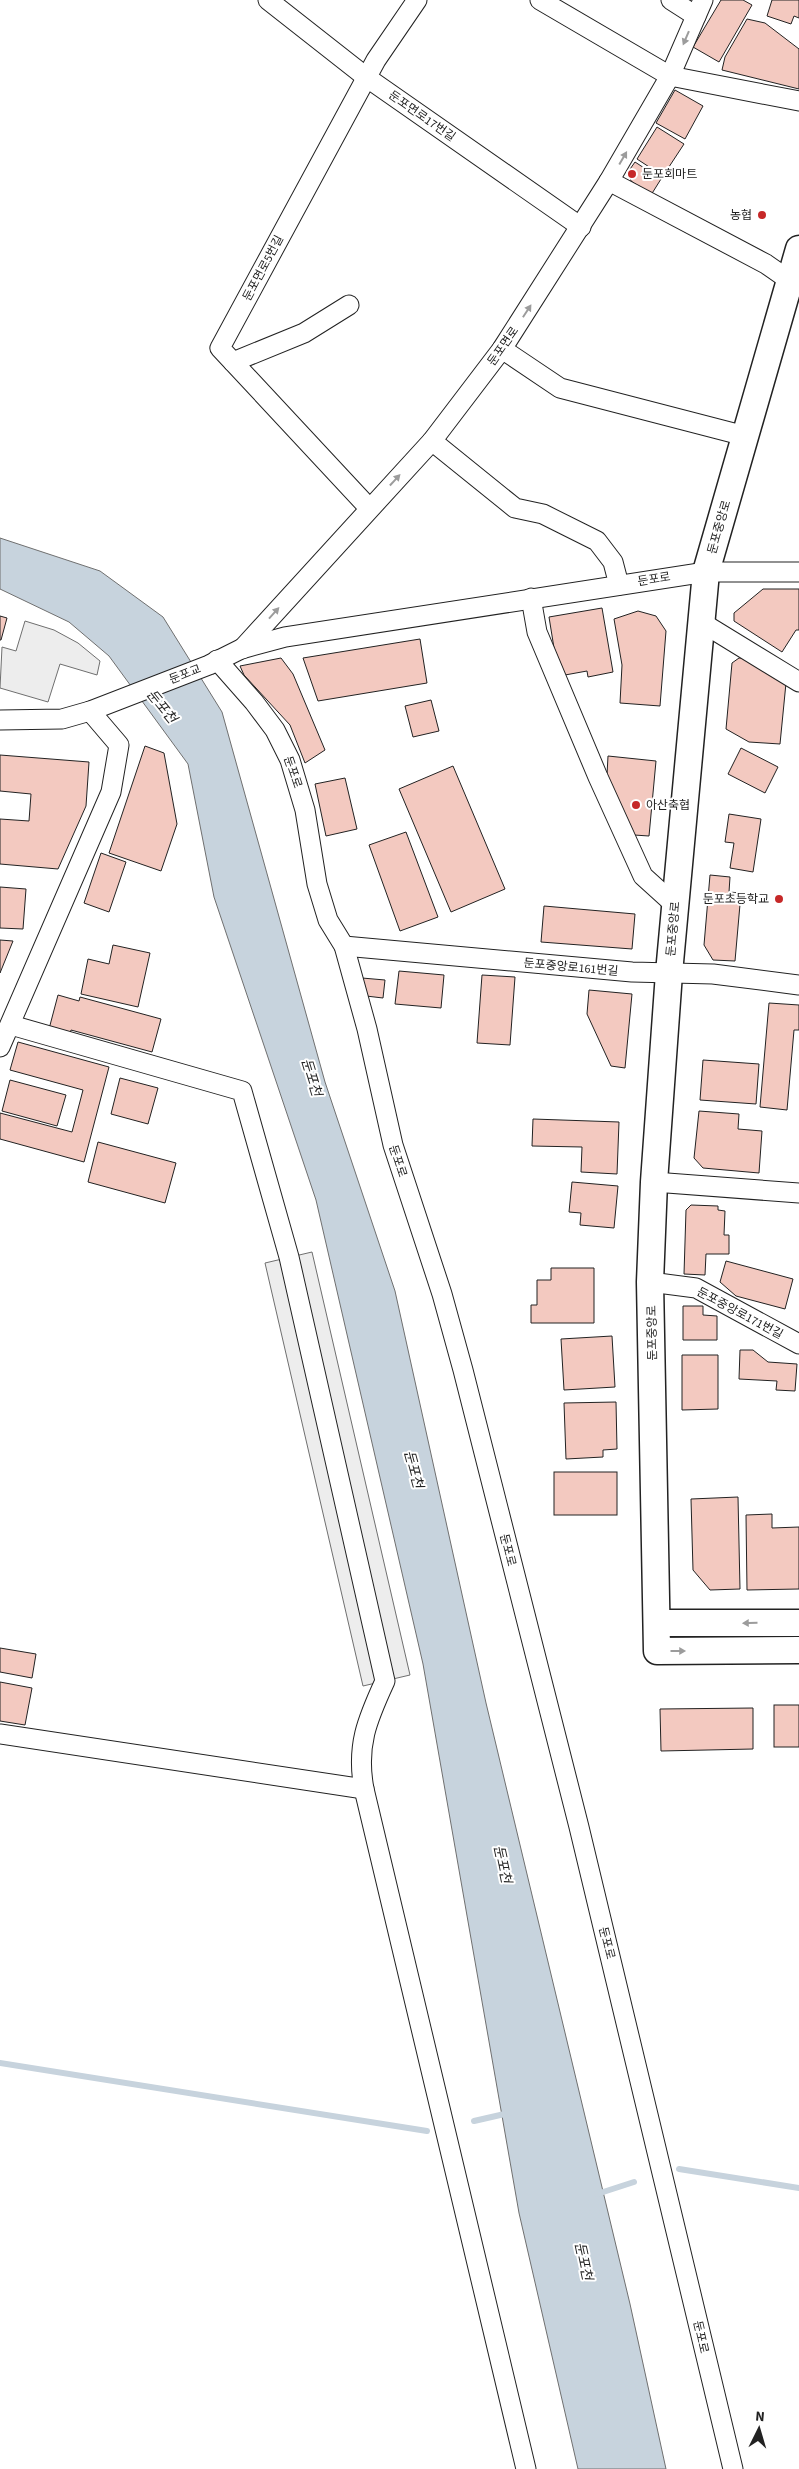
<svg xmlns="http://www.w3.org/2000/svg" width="799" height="2469" font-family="'Source Sans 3','Noto Sans KR',sans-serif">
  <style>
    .parking { fill: #ededed; stroke: #6f6f6f }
    .water { fill: #c7d3dd; stroke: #6f6f6f }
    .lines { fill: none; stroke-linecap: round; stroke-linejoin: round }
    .stream { stroke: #c7d3dd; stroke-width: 6 }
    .building { fill: #f3c9c0; stroke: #222 }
    .street-casing { stroke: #222; stroke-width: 21 }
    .secondary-casing { stroke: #222; stroke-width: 29 }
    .street { stroke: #fff; stroke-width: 19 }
    .secondary { stroke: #fff; stroke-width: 26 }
    .oneway { fill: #9c9c9c }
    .poi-dot { fill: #c62828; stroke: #fff; stroke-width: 2 }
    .labels { text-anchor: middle; stroke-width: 4; stroke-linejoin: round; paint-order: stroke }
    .street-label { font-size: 12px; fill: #222; stroke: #fff }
    .poi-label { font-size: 12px; fill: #222; stroke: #fff; text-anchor: start }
    .water-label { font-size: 14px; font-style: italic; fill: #222; stroke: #fff }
  </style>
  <rect width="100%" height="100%" fill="#fff"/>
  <!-- parking -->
  <g class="parking">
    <path d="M25,621L54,630L78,643L100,661L97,675L60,664L48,702L0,688L2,647L16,651Z"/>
    <path d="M312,1252L410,1675L363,1686L265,1263Z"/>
  </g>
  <!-- water -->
  <path class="water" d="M0,538L100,571L163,617L222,712L325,1082L395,1291L486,1703L630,2304L666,2469H578L519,2213L423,1664L316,1200L214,897L188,764L109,656L69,622L0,589Z"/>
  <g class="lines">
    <!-- stream -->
    <g class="stream">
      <path d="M0,2063L427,2131"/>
      <path d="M474,2121L509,2113"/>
      <path d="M679,2169L799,2188"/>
      <path d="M597,2194L634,2182"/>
    </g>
  </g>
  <!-- building -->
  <g class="building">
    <path d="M721,0H743L752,5L719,62L693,47Z"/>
    <path d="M772,0H799V18L794,16L791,24L767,16Z"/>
    <path d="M747,19L765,23L799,49V89L722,70L725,57Z"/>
    <path d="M675,90L703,106L685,139L656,123Z"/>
    <path d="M657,127L684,144L663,176L637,159Z"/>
    <path d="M635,162L661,179L651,195L631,181L628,172Z"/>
    <path d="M763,589H799V630H796L782,652L734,621V613Z"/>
    <path d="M602,608L613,672L588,677L587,671L565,675L554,648L549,617Z"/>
    <path d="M638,611L656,616L666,631L660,706L620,703L622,665L614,619Z"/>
    <path d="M0,616L7,618L1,640H0Z"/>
    <path d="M420,639L427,683L318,701L303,658Z"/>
    <path d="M281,658L293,674L325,750L305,763L290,725L244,675L240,666Z"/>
    <path d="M739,658H744L786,683L780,744L749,742L726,729L732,663Z"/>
    <path d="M431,700L439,731L413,737L405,706Z"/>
    <path d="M145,746L164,753L177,824L161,871L109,853Z"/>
    <path d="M741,748L778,767L765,793L728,774Z"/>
    <path d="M0,755L89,762L86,806L58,869L0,864V819L29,821L31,794L0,791Z"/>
    <path d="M608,756L656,761L649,836L634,835L607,775Z"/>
    <path d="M453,766L505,889L451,912L399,789Z"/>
    <path d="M345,778L357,829L326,836L315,784Z"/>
    <path d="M729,814L761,819L753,872L730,868L734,843L725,842Z"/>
    <path d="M406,832L438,917L400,931L369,845Z"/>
    <path d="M101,853L126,862L109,912L84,903Z"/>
    <path d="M710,875L730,877L729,892L741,893L735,961L713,960L704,945Z"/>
    <path d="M0,887L26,889L23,929L0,928Z"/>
    <path d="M544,906L635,914L632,949L541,942Z"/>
    <path d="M0,940L13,941L0,973Z"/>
    <path d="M113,945L150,953L138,1007L81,994L88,959L109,964Z"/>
    <path d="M399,971L444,975L441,1008L395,1004Z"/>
    <path d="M482,975L515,977L510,1045L477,1043Z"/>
    <path d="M362,978L385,980L383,998L366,996Z"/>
    <path d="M589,990L632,994L625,1068L611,1066L587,1014Z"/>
    <path d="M58,995L79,1001L80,997L161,1019L152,1052L71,1030L70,1034L49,1029Z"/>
    <path d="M769,1003L799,1005V1030H794L787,1110L760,1107Z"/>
    <path d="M18,1042L109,1067L84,1162L0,1139V1113L72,1132L83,1090L10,1070Z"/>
    <path d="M703,1060L759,1064L756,1104L700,1100Z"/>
    <path d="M120,1078L158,1088L148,1124L111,1114Z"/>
    <path d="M10,1080L66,1095L57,1126L2,1111Z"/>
    <path d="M699,1111L739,1114L738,1129L762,1131L759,1173L703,1168L694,1158Z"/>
    <path d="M533,1119L619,1122L617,1174L581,1172L582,1147L532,1146Z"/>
    <path d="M98,1142L176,1163L165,1203L88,1182Z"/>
    <path d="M572,1182L618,1186L614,1228L580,1225L581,1213L569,1212Z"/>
    <path d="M691,1205L718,1206V1210L725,1211L724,1235H729V1254H706L705,1275L684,1274L686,1210Z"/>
    <path d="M726,1261L793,1279L785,1309L736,1296L720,1282Z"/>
    <path d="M551,1268H594V1323H531V1305H537V1280H551Z"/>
    <path d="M683,1306H703V1315L717,1316V1340H683Z"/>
    <path d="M612,1336L615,1387L564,1390L561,1339Z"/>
    <path d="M740,1350H753L768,1362L797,1364L795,1391L776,1390L777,1381L739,1379Z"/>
    <path d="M682,1355H718V1409L682,1410Z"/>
    <path d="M616,1402L617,1449L603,1450V1457L566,1459L564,1403Z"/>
    <rect x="554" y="1472" width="63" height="43"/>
    <path d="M738,1497L740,1589L710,1590L693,1570L691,1499Z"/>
    <path d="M772,1514V1528L799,1527V1589L747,1590L746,1515Z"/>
    <path d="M0,1648L36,1654L32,1678L0,1672Z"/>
    <path d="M0,1682L32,1688L25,1725L0,1721Z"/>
    <rect x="774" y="1705" width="25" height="42"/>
    <path d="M753,1708V1749L661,1751L660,1709Z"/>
  </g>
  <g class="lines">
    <!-- street casing -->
    <g class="street-casing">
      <g id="street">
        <path d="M268,0L366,77L581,227"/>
        <path d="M540,0L670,76L799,101"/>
        <path d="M671,0L696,16"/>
        <path d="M609,181L766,264L799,287"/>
        <path d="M502,349L560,388L745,436"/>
        <path d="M233,362L304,333L349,305"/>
        <path d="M432,441L515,508L543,514L597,541L613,562L619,585"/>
        <path d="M369,508L220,348L376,60L417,0"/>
        <path d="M531,598L537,632L598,777L643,876L675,905"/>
        <path d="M701,622L799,682"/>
        <path d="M242,649L432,441L502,349L609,181L670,76L703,0"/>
        <path d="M217,660L254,702L275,730L290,760L305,810L317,884L328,920L344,946L367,1029L393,1145L442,1294L463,1370L579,1827L733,2469"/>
        <path d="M0,720L62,719L90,711L209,665L241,649L285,637L706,572H799"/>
        <path d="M344,946L632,972L713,974L799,985"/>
        <path d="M11,1025L242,1091L289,1257L385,1681C367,1720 356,1746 364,1789L526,2469"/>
        <path d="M0,1047L111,792L119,745L90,711"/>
        <path d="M654,1182L799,1193"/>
        <path d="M650,1282L696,1288L799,1344"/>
        <path d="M0,1734L364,1789"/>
      </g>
    </g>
    <!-- secondary casing -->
    <g class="secondary-casing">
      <g id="secondary">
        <path d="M799,249L706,572L669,973L654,1182L650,1282L657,1651L799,1650"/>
        <path d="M657,1623H799"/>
      </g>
    </g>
    <!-- street -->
    <use href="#street" class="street"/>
    <!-- secondary -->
    <use href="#secondary" class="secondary"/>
  </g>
  <!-- one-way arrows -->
  <defs><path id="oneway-solid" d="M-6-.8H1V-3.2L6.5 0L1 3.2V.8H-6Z" transform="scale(1.25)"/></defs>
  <g class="oneway">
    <use href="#oneway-solid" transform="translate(686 38) rotate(113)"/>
    <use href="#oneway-solid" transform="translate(623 158) rotate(-60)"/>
    <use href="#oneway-solid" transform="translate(527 311) rotate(-57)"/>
    <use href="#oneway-solid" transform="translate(395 480) rotate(-47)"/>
    <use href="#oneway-solid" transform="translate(274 613) rotate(-48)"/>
    <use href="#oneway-solid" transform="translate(750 1623) rotate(179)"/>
    <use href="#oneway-solid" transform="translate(678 1651)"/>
  </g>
  <!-- markers -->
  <g class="poi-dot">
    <circle cx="632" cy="174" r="5"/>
    <circle cx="762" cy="215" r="5"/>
    <circle cx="636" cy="805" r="5"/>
    <circle cx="779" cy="899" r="5"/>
  </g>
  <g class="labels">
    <!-- street labels -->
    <g class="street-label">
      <text transform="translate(422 116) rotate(35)" y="4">둔포면로17번길</text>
      <text transform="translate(263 268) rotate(-62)" y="4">둔포면로5번길</text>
      <text transform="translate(503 346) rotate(-55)" y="4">둔포면로</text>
      <text transform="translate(719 527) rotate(-74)" y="4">둔포중앙로</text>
      <text transform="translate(654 579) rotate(-9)" y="4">둔포로</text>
      <text transform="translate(185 674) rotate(-21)" y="4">둔포교</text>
      <text transform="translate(293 772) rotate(71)" y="4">둔포로</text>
      <text transform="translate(673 929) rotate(-85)" y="4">둔포중앙로</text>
      <text transform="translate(571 967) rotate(5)" y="4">둔포중앙로161번길</text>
      <text transform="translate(398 1161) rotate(72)" y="4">둔포로</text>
      <text transform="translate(740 1313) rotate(28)" y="4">둔포중앙로171번길</text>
      <text transform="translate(652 1333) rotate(-91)" y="4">둔포중앙로</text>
      <text transform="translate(508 1550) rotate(76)" y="4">둔포로</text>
      <text transform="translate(607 1943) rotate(76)" y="4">둔포로</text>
      <text transform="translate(701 2337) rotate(77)" y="4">둔포로</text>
    </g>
    <!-- poi labels -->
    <g class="poi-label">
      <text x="642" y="178">둔포회마트</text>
      <text x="752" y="219" text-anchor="end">농협</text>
      <text x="646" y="809">아산축협</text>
      <text x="769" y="903" text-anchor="end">둔포초등학교</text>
    </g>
    <!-- water labels -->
    <g class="water-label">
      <text transform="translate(162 706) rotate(51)" y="5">둔포천</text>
      <text transform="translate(312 1077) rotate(73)" y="5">둔포천</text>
      <text transform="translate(414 1469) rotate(75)" y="5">둔포천</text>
      <text transform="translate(503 1864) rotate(78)" y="5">둔포천</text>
      <text transform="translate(584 2261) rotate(78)" y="5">둔포천</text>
    </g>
  </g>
  <!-- north arrow -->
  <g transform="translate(759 2429) rotate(5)" stroke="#ffffff" stroke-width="4" paint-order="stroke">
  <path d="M0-4L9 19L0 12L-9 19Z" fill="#222222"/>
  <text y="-8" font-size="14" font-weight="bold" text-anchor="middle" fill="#222222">N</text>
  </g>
</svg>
